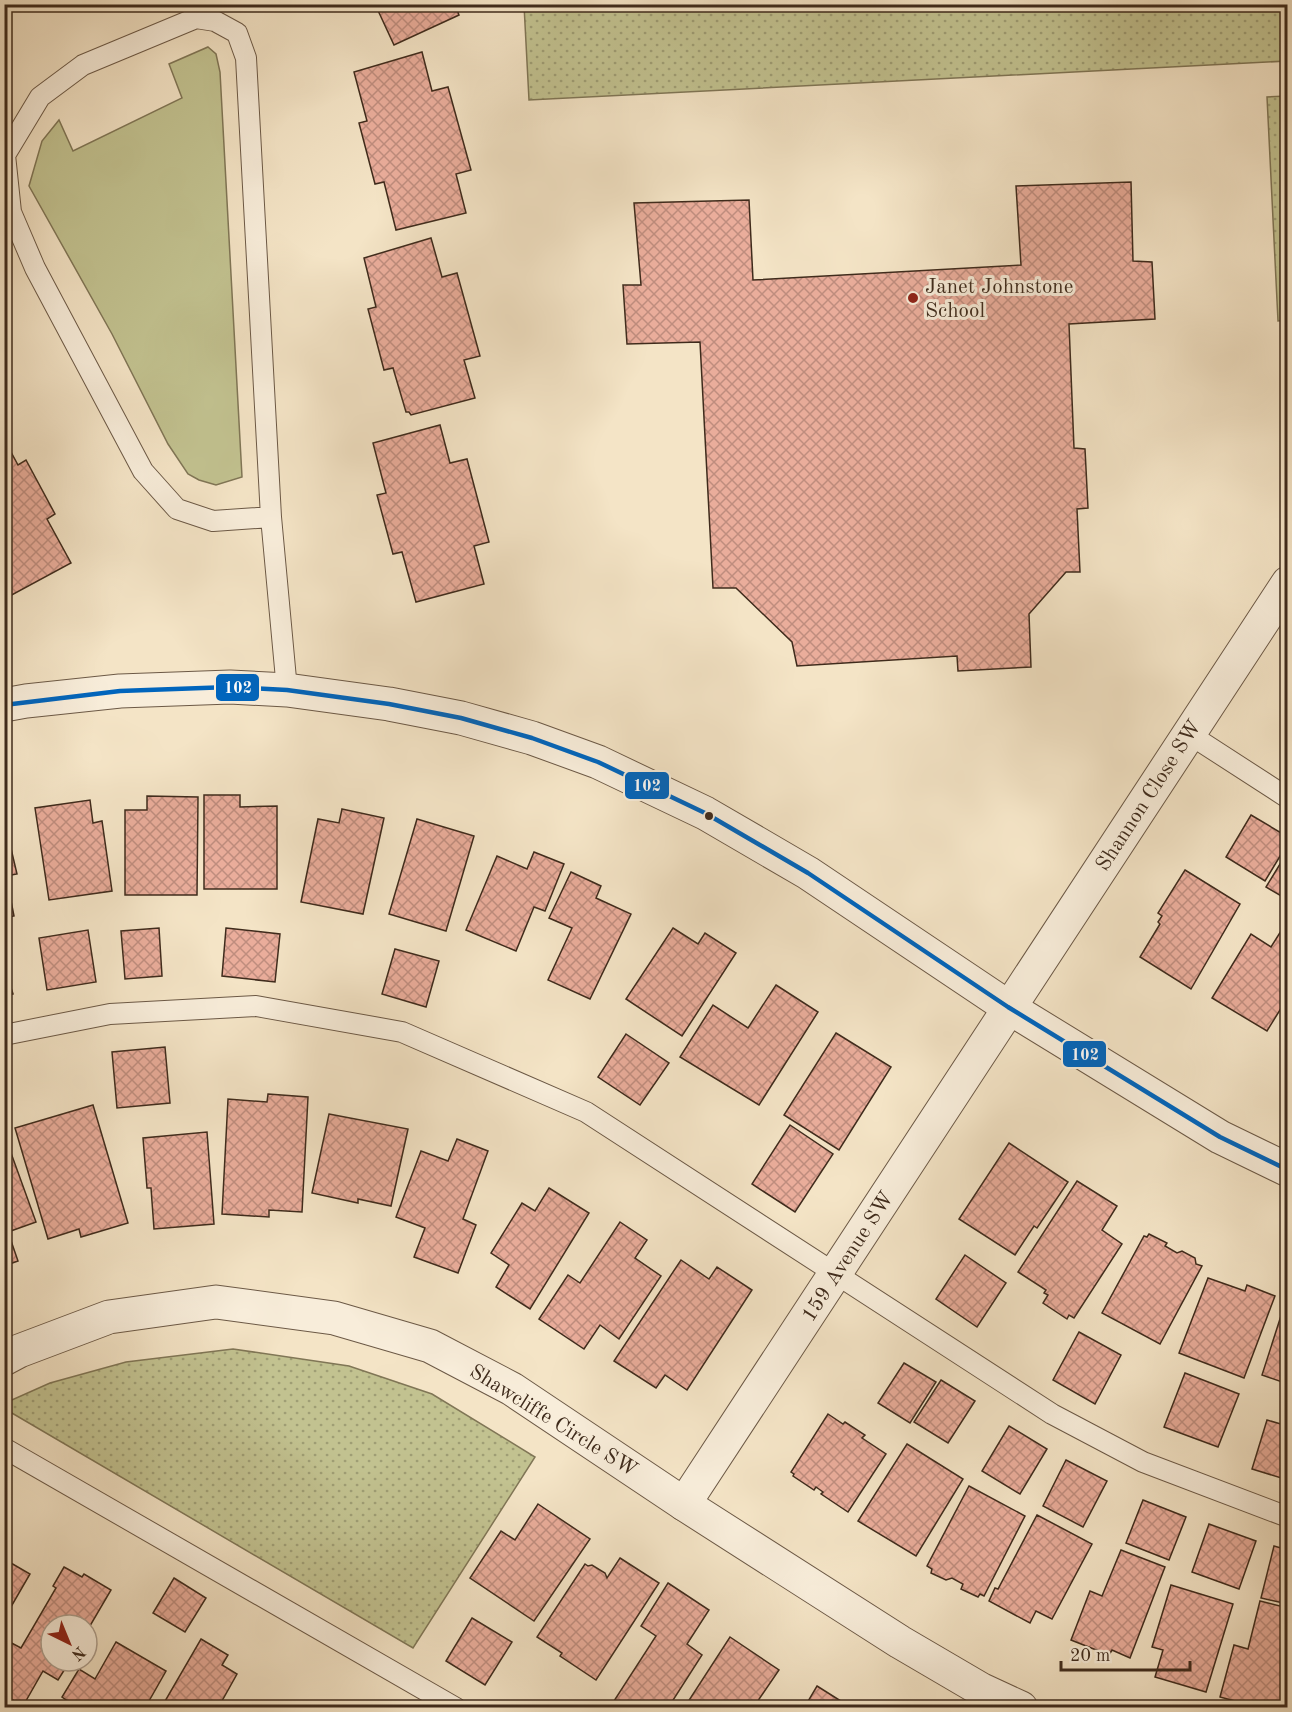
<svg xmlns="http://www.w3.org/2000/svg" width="1292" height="1712" font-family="'Old Standard TT',serif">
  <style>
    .green { fill: #c2c290; stroke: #807656; stroke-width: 1.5 }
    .park { fill: url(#park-dots); stroke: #807656; stroke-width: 1.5 }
    .building { fill: url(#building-cross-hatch); stroke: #3f2b1c; stroke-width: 1.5 }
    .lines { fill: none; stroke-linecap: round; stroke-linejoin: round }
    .lane-casing { stroke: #6c5946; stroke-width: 22 }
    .street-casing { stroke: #6c5946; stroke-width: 35 }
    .lane { stroke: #f8edda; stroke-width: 20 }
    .street { stroke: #f8edda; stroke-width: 33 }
    .bus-1-casing { stroke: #f8edda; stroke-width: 9 }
    .bus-1 { stroke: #0065bd; stroke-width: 4.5 }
    .poi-dot { fill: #8f2418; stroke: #f8edda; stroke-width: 2 }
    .bus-dot { fill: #3f2b1c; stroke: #f8edda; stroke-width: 2 }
    .labels { text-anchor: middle; stroke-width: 6; stroke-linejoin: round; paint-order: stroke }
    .poi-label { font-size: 21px; fill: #3f2b1c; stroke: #f8edda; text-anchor: start }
    .street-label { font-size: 21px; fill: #3f2b1c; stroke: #f8edda }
    .line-badge { stroke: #f8edda; stroke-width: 2 }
    .badge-label { font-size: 16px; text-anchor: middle; font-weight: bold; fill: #fff }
  </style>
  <defs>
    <pattern id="park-dots" width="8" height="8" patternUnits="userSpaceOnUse" patternTransform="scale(1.5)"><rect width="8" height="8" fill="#c2c290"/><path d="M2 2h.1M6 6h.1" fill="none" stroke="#9f9e75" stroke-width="1.8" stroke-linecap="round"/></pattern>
    <pattern id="building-cross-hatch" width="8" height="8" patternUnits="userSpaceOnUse" patternTransform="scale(1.5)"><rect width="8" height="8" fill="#eaad9b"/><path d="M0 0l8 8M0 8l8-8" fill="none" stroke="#bf8d7e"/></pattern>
  </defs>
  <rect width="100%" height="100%" fill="#f4e4c6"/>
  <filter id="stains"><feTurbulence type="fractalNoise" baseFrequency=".00333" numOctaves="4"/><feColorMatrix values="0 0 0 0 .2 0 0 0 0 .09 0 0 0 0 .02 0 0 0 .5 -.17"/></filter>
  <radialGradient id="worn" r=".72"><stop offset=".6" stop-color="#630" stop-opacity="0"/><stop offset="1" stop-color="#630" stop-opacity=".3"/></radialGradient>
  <!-- green -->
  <path class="green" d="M208,47L216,54L220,72L242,477L216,485L199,480L188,474L168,444L112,334L29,186L42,141L59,120L73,151L182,98L169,64Z"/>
  <!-- park -->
  <g class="park">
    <path d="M524,5H1287V61L529,100Z"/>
    <path d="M1287,96L1288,320L1278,321L1267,97Z"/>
    <path d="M233,1349L349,1366L432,1394L535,1457L413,1648L5,1409V1403L50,1383L126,1362Z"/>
  </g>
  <!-- building -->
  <g class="building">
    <path d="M375,4H455L459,15L394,45Z"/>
    <path d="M422,52L432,91L448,87L471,170L456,174L466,213L396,230L384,182L375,184L359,123L367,121L354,72Z"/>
    <path d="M1131,182L1133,261L1152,262L1155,319L1069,324L1074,448L1085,449L1088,508L1077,509L1080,572H1066L1029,614L1031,667L958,671L957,656L797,666L792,642L736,588H713L700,342L627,344L623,285H641L634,203L749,200L753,280L1021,265L1016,186Z"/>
    <path d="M431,238L442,277L457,273L480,356L464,360L475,398L411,415L409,412H406L393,368L384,370L368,309L376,307L364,258Z"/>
    <path d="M440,425L450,463L467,459L489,542L474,546L484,584L416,602L402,552L393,554L377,495L386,493L373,443Z"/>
    <path d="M4,439L18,465L26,460L55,514L47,519L71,563L8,597L4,590Z"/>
    <path d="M204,795H240V807L277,806V889H204Z"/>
    <path d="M147,796L198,797L197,895H125V810H147Z"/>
    <path d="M90,800L93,823L102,821L112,891L49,900L35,808Z"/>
    <path d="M342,809L384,818L363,914L301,902L318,819L339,823Z"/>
    <path d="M1251,815L1288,837V843L1265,881L1226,857Z"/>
    <path d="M4,819L17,874L6,876L14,916L4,918Z"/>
    <path d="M417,819L474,836L446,931L389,914Z"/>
    <path d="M1288,851V900L1266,887Z"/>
    <path d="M534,852L564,864L545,911L534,907L516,951L466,930L497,856L527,869Z"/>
    <path d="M1185,870L1240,904L1191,989L1140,957L1160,924L1158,922L1162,916L1158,913Z"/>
    <path d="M571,872L601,886L596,898L631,914L590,999L548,980L572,928L549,918Z"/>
    <path d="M159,928L162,976L125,979L121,931Z"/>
    <path d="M226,928L280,934L275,982L222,976Z"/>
    <path d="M673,928L698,944L705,933L736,953L682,1036L626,999Z"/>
    <path d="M88,930L96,982L47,990L39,938Z"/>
    <path d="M1281,931L1288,935V997L1267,1031L1212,998L1251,934L1271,947Z"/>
    <path d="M395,949L439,961L426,1007L382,994Z"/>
    <path d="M4,966L13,994L4,996Z"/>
    <path d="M776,985L818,1012L759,1105L680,1057L713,1005L748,1028Z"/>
    <path d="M836,1033L891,1067L839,1150L784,1115Z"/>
    <path d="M626,1034L669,1063L640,1105L598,1077Z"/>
    <path d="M165,1047L170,1103L117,1108L112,1052Z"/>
    <path d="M268,1094L308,1097L302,1212L269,1210V1217L222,1214L228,1099L267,1102Z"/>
    <path d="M93,1105L128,1223L81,1237L79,1229L48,1239L15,1128Z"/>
    <path d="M329,1114L408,1129L391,1206L358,1199V1203L312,1193Z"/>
    <path d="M790,1125L833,1154L795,1212L752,1184Z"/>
    <path d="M207,1132L214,1224L154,1229L151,1188H147L143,1138Z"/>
    <path d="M457,1139L488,1151L463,1219L476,1225L458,1273L414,1257L425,1228L396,1217L421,1151L448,1161Z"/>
    <path d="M1009,1143L1068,1182L1037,1228L1034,1226L1015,1255L959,1219Z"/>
    <path d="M11,1153L36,1222L8,1232L18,1261L4,1266V1156Z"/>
    <path d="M1077,1181L1117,1206L1102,1230L1122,1244L1074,1318L1069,1315L1067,1319L1043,1303L1048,1295L1044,1293L1046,1290L1018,1272Z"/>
    <path d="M549,1188L589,1213L530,1309L496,1287L509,1265L491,1253L522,1203L535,1211Z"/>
    <path d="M620,1222L647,1240L635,1258L661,1276L619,1339L600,1325L584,1349L539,1319L568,1275L580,1283Z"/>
    <path d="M1149,1234L1167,1243L1165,1246L1177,1253L1182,1251L1195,1258L1196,1264L1202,1266L1160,1344L1102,1313L1144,1236L1147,1237Z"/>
    <path d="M965,1255L1006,1283L977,1327L936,1299Z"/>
    <path d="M681,1260L709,1279L717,1267L752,1290L687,1390L665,1375L656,1388L614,1361Z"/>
    <path d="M1208,1278L1245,1291L1247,1285L1275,1296L1244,1378L1179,1353Z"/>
    <path d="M1288,1294V1384L1262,1375Z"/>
    <path d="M1079,1332L1121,1355L1095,1404L1053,1380Z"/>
    <path d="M904,1363L936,1382L910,1423L878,1403Z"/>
    <path d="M1185,1373L1239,1394L1218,1447L1164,1427Z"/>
    <path d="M941,1380L975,1401L948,1443L914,1422Z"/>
    <path d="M828,1414L843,1424L845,1422L865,1435L862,1438L886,1454L848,1512L821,1494L823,1492L816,1487L814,1490L793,1476L794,1474L791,1472Z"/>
    <path d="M1267,1420L1288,1426V1480L1252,1469Z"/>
    <path d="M1009,1426L1047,1449L1020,1494L982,1471Z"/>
    <path d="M907,1444L963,1479L916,1556L858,1521Z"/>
    <path d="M1066,1460L1107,1481L1083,1527L1043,1506Z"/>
    <path d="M969,1486L1025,1516L984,1596L980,1594L978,1597L961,1589L963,1584L952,1578L946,1580L931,1573L932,1569L927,1566Z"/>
    <path d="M1143,1500L1186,1517L1169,1560L1126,1543Z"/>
    <path d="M538,1504L590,1539L534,1621L470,1578L501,1531L515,1540Z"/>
    <path d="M1037,1515L1092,1544L1052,1619L1036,1611L1030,1623L989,1601L995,1588L998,1589Z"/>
    <path d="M1209,1524L1256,1541L1239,1589L1192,1572Z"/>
    <path d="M1274,1546L1288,1550V1604L1261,1598Z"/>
    <path d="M1121,1550L1165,1567L1130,1658L1112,1650L1109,1655L1071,1640L1090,1591L1102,1596Z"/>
    <path d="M620,1558L659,1583L596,1680L560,1656L562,1653L537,1637L585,1564L588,1566L592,1565L605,1573L607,1578Z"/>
    <path d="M4,1559L30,1574L4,1619Z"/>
    <path d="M64,1567L82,1577L84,1574L111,1590L87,1631V1625H51V1661H70L58,1680L43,1671L23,1706L4,1695V1639L21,1648L56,1588L53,1586Z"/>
    <path d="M174,1578L206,1598L185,1632L153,1613Z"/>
    <path d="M668,1583L709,1610L687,1644L702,1655L668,1708H618L612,1704L656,1636L641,1626Z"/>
    <path d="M1171,1585L1233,1604L1206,1692L1155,1677L1163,1650L1152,1647Z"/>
    <path d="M1260,1601L1288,1608L1287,1686L1282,1707L1264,1702L1261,1708L1220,1697L1234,1645L1248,1649Z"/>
    <path d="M472,1618L512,1642L485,1685L446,1661Z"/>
    <path d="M730,1637L779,1670L753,1708H684Z"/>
    <path d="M201,1639L228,1655L222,1665L237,1674L218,1708H161Z"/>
    <path d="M116,1642L166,1671L145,1708H78L62,1697L79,1669L95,1679Z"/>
    <path d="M817,1686L852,1708H804Z"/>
  </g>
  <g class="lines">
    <!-- lane casing -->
    <g class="lane-casing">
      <g id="lane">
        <path d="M271,517L246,58L237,33L215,21L196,18L83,65L40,97L5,155L11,212L35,268L143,471L177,509L213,521L271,517L287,690"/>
        <path d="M1189,734L1288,798"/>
        <path d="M4,1035L110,1014L256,1006L402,1032L586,1112L1052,1414L1143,1462L1288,1517"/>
        <path d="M4,1448L456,1708"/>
      </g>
    </g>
    <!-- street casing -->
    <g class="street-casing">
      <g id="street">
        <path d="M4,705L26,701L120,691L230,687L287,690L389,704L461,718L532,738L598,762L705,813L808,873L1008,1007L1220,1137L1288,1170"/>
        <path d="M4,1359L19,1351L109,1317L216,1302L334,1318L430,1346L512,1389L684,1504L900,1642L982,1690L1021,1708"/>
        <path d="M684,1504L1288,583"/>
      </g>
    </g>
    <!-- lane -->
    <use href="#lane" class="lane"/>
    <!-- street -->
    <use href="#street" class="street"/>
    <!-- bus-1 casing -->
    <g class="bus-1-casing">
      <path id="bus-1" d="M4,705L120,691L230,687L287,690L389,704L461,718L532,738L598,762L705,813L808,873L1008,1007L1220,1137L1288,1170"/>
    </g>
    <!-- bus-1 -->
    <use href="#bus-1" class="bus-1"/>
  </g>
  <!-- markers -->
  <circle class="poi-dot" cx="913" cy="298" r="6"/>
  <circle class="bus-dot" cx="709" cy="816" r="5"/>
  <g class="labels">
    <!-- poi labels -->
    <g class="poi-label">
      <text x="925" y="293">Janet Johnstone<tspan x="925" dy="24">School</tspan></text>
    </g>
    <!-- street labels -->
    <g class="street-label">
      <text transform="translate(1148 795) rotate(-57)" y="7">Shannon Close SW</text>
      <text transform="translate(847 1256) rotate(-57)" y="7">159 Avenue SW</text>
      <text transform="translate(554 1420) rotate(32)" y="7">Shawcliffe Circle SW</text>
    </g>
  </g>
  <g class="line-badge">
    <rect x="215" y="673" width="45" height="29" rx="6" fill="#0065bd"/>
    <rect x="624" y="771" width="46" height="29" rx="6" fill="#0065bd"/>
    <rect x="1062" y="1040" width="45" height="28" rx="6" fill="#0065bd"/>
  </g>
  <g class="badge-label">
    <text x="238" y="693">102</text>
    <text x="647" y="791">102</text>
    <text x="1085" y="1060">102</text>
  </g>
  <!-- margin -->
  <rect width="1292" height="1712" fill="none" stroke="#f4e4c6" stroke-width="24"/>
  <rect x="6" y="6" width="1280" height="1700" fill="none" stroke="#3f2b1c" stroke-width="3"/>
  <rect x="12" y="12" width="1268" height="1688" fill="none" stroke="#3f2b1c" stroke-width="1.5"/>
  <!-- north arrow -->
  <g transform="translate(69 1643) rotate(137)"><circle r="28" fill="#f8edda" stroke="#ae9f8e" stroke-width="1.5"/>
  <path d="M0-4.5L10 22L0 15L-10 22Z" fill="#8f2418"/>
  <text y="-9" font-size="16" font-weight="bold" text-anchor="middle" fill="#3f2b1c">N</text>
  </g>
  <!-- scale -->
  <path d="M1061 1661v9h129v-9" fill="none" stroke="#3f2b1c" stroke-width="3"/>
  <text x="1070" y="1661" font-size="18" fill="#3f2b1c" stroke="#f8edda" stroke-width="4.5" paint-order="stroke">20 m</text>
  <rect width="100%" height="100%" filter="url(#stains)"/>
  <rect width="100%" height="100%" fill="url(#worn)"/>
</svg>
